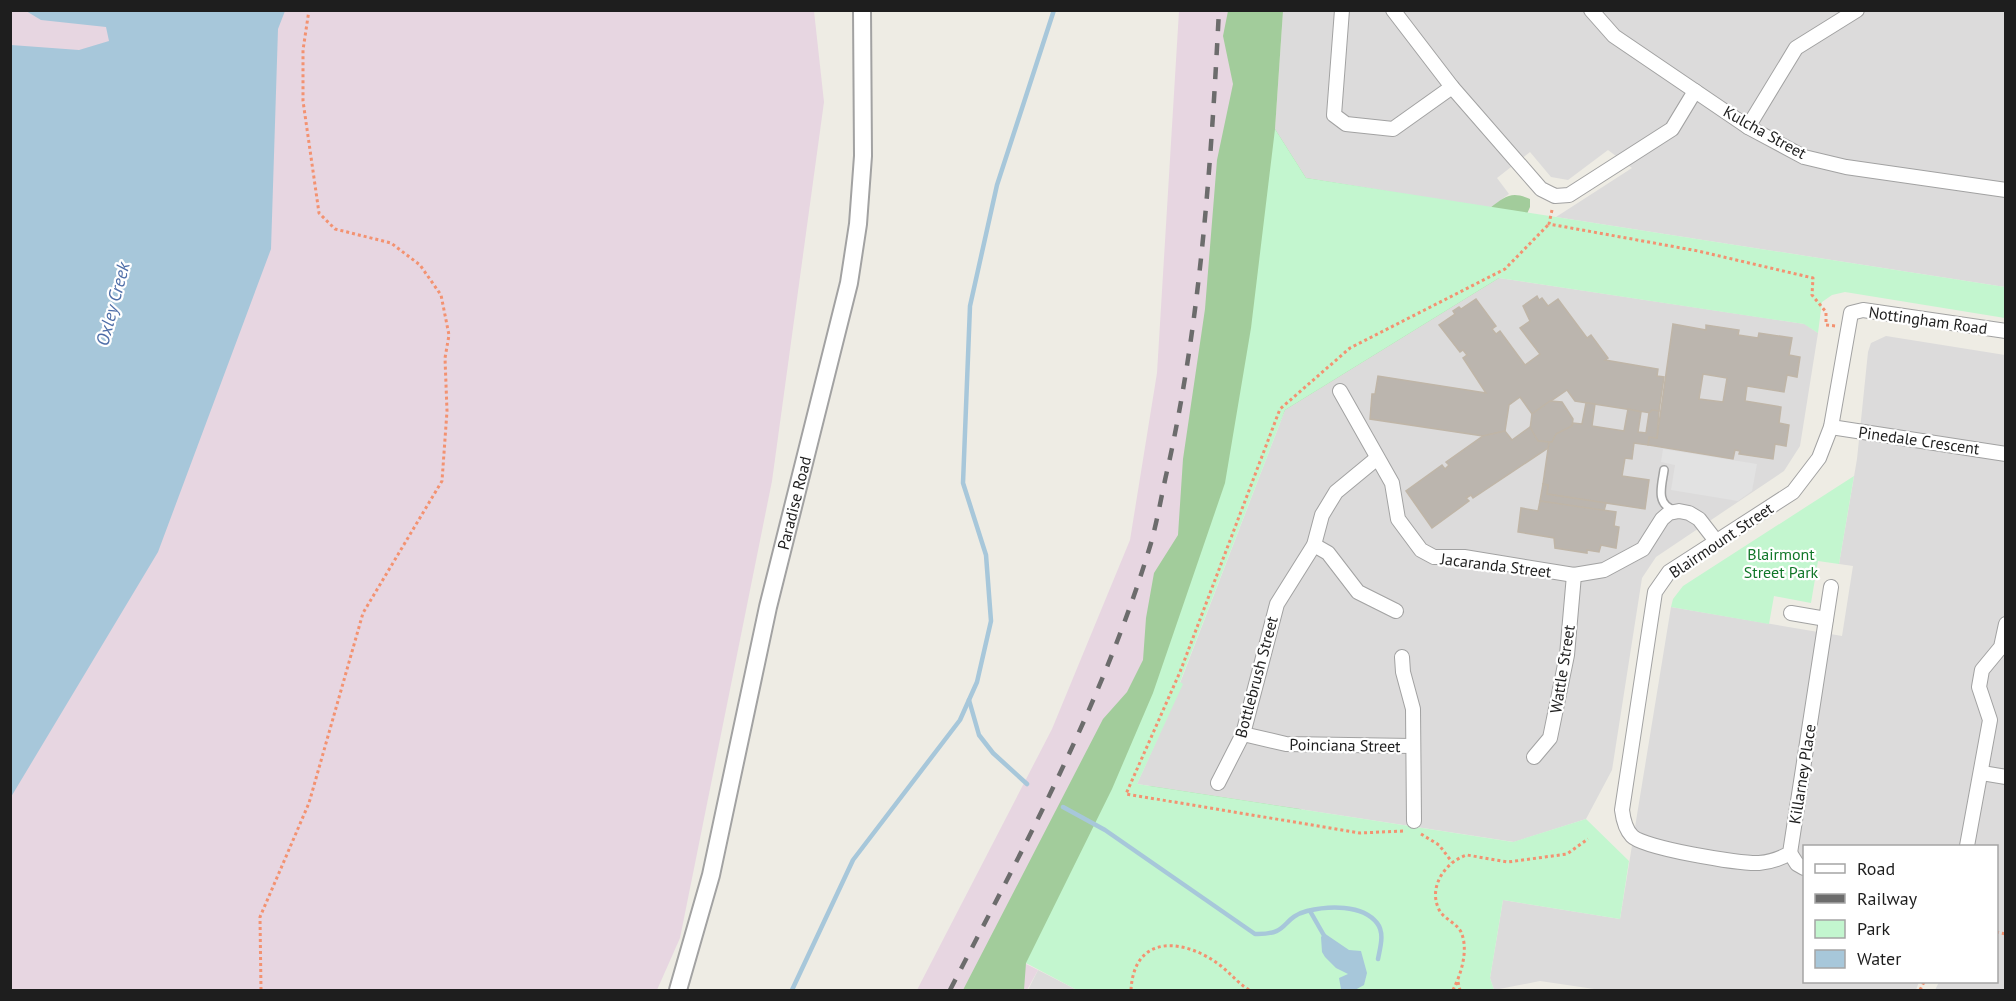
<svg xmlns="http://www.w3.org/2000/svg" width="2016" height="1001" font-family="'PT Sans',sans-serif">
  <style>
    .residential { fill: #dcdbdb }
    .industrial { fill: #e7d6e1 }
    .forest { fill: #a2cc9b }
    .park { fill: #c3f6cf }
    .parking { fill: #e2e2e2 }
    .water { fill: #a7c7da }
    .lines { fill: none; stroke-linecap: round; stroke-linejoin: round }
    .stream { stroke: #a7c7da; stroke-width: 4.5 }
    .building { fill: #bbb5ae; stroke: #bfb5a7; stroke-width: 1.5; fill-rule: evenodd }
    .service-casing { stroke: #a2a2a2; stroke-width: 10 }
    .minor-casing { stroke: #a2a2a2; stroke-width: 16 }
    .tertiary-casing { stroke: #a2a2a2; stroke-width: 20 }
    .path { stroke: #f39271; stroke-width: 3; stroke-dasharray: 3 3; stroke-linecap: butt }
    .service { stroke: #fff; stroke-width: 7 }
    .minor { stroke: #fff; stroke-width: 14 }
    .tertiary { stroke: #fff; stroke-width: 16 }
    .rail { stroke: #6c6c6c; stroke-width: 4.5; stroke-dasharray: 12 12; stroke-linecap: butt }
    .labels { text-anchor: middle; stroke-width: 4.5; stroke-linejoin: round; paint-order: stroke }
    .street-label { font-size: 16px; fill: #1e1e1e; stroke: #fff }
    .park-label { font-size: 16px; fill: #117729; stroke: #fff }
    .water-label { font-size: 18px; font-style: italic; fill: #4f6ea8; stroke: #fff }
  </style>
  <rect width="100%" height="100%" fill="#eeece4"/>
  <!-- residential -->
  <g class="residential">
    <path d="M1283,11H2005V287L1556,217L1632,168L1608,150L1568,180L1551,177L1530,152L1497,178L1509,194L1490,208L1306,178L1275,129Z"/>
    <path d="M1499,278L1805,324L1818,333L1800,446L1784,471L1656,557L1642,578L1612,770L1586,819L1514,842L1137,784L1182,684L1180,683L1285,410Z"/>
    <path d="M1886,336L2005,355V990H1935L1939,982H1996V846H1804V982H1919L1916,990H1601L1540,981L1494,990L1490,978L1503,900L1620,919L1671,607L1842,636L1853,566L1839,564L1857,459L1868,352L1871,343Z"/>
    <path d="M1038,970L1077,990H1028Z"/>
  </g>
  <!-- industrial -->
  <g class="industrial">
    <path d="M10,11H814L824,102L772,481L680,938L657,990H11Z"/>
    <path d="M1179,11H1283L1251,328L1112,789L1026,964L1038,970L1027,990H917L1052,729L1130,540L1157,373Z"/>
  </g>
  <!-- forest -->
  <path class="forest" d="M1228,11H1283L1275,129L1306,178L1490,208C1506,196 1511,191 1530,199V207L1499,278L1285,410L1124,784L1133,798L1150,786L1300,809L1321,821L1448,990L1026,963L1024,990H963L1103,719L1127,692L1143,660L1146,618L1154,573L1178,535L1183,459L1205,309L1217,160L1233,84L1223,36Z"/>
  <!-- park -->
  <g class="park">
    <path d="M1275,129L1306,178L2005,287V318L1845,292L1832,295L1822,302L1818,333L1804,324L1499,278L1285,410L1180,682L1183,684L1137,784L1513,842L1586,819L1629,861L1620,919L1503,900L1490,978L1494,990H1077L1026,963L1112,789L1153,693L1225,483L1251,328Z"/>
    <path d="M1854,476L1839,564L1818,561L1811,603L1774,596L1769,624L1671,607L1673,599L1683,586Z"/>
  </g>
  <!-- parking -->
  <path class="parking" d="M1663,449L1757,464L1752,491L1738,501L1671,490L1675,465L1661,462Z"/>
  <!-- water -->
  <g class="water">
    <path d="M26,11H285L278,29L271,249L158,552L11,797V45L79,50L109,41L106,27L41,20Z"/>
    <path d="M1324,933L1349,950L1361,951L1367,973L1364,985L1355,990L1341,989L1339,978L1348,974L1336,968L1325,957L1322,952L1321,937Z"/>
  </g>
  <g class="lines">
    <!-- stream -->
    <g class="stream">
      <path d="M969,700L979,735L993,753L1027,784"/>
      <path d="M1063,807L1105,830L1255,934C1291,935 1280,918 1307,911C1328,906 1362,904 1377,923C1385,933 1380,948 1378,959"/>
      <path d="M1310,911L1326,939"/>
      <path d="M792,990L853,860L960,720L977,682L991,621L986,555L963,483L970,306L997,185L1054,10"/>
    </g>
  </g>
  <!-- building -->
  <g class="building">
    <path d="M1537,296L1539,300L1542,298L1548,306L1558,299L1587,338L1591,335L1608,358L1605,360L1658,369L1657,376L1664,377L1659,411L1652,410L1651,413L1575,401L1567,390L1532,414L1520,397L1509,405L1505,431L1483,436L1370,419L1372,394H1375L1378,376L1486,393L1463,358L1467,355L1463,350L1460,352L1439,325L1455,314L1453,311L1459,307L1461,309L1476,299L1496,326L1492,329L1496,334L1500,331L1525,365L1540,354L1520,328L1530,321L1523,306Z"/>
    <path d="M1673,324L1706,330V325L1739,330L1738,335L1758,338L1759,333L1792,338L1789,355L1800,357L1797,377L1787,375L1784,392L1747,386L1745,401L1781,407L1779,423L1789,425L1786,446L1775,444L1773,459L1739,454L1740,451L1735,450L1733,459L1648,445L1649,437L1657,438ZM1703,374L1727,378L1723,402L1699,399Z"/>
    <path d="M1550,401L1562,402L1573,419L1572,426L1556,434L1552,442L1538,441L1530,429L1532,414Z"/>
    <path d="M1586,403L1595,404L1592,426L1624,431L1628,409L1641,412L1638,432L1646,433L1649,413L1652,410L1659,411L1657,438L1649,437L1648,445L1634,443L1632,459L1625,458L1622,476L1649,480L1645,509L1547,494L1548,485L1543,484L1549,442H1552L1556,434L1572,426L1573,423L1582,424Z"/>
    <path d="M1530,427L1538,441L1549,442L1548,448L1473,498L1471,495L1466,498L1469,501L1432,528L1406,491L1442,465L1445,469L1449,465L1446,462L1483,436L1505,431L1512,440Z"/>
    <path d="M1543,484L1548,485L1547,494L1606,503L1604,511L1540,501Z"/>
    <path d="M1540,501L1616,512L1614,526L1619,527L1616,548L1601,545L1599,552L1587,550V553L1555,548L1554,538L1518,532L1521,508L1538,511Z"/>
  </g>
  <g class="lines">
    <!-- service casing -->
    <g class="service-casing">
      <path id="service" d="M1664,470C1662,485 1655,504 1674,510"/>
    </g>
    <!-- minor casing -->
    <g class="minor-casing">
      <g id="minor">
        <path d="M1342,10L1334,115L1346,124L1393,129L1452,87"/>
        <path d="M1393,10L1452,87L1541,189L1555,196L1569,195L1672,129L1695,91"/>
        <path d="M1591,10L1614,36L1748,127L1804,157L1846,167L2006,190"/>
        <path d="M1748,127L1796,48L1857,10"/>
        <path d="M1340,391L1392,483L1398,519L1421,550L1434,557H1464L1574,575L1604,570L1643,549L1662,519L1669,513L1679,511L1689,513L1699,519L1716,541"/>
        <path d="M1831,427L2006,454"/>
        <path d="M1314,545L1328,553L1358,592L1396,611"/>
        <path d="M1831,587L1790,853C1780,859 1771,862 1759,863C1740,864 1643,848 1632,836C1626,830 1623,818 1622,810L1655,592L1669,572L1793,492L1819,458L1831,427L1851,313L1863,310L2006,331"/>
        <path d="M1791,613L1826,619"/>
        <path d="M1402,657L1403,672L1413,709L1414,821"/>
        <path d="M1243,734L1286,744L1412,746"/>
        <path d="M1534,757L1550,738L1567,655L1574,575"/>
        <path d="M1982,773L2006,777"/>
        <path d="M1218,783L1243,734L1277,604L1314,545L1322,515L1336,492L1376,459"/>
        <path d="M1967,846L1990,720L1979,687L1982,670L2001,647L2006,624"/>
        <path d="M1790,853L1797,864L1804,868"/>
      </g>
    </g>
    <!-- tertiary casing -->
    <g class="tertiary-casing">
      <g id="tertiary">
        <path id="s1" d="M678,990L711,875L768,607L849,283L858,224L863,156L862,10"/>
      </g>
    </g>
    <!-- path -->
    <g class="path">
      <path d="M1552,210L1549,224L1698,251L1813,278L1812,295L1826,312V325L1836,326"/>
      <path d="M1403,831L1360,833L1126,794L1180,672L1280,409L1350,348L1505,269L1549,224"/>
      <path d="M1421,834L1439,845L1452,862"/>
      <path d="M1996,932L2006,934"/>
      <path d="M1458,982L1460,990"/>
      <path d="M261,990L260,917L309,803L363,613L442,481L447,411L445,358L449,335L441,295L420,265L391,243L335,229L319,213L303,101V50L309,10"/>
      <path d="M1131,990C1134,933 1185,938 1221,966C1231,974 1238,983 1249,990"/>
      <path d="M1453,990C1461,974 1469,950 1461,932C1457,924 1447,920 1441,913C1426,890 1444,862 1467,855L1508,862L1567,854L1588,839"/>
      <path d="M1920,990L1924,982"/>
    </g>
    <!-- service -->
    <use href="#service" class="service"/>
    <!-- minor -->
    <use href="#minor" class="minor"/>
    <!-- tertiary -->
    <use href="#tertiary" class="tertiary"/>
    <!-- rail -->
    <path class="rail" d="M950,990C1025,845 1104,700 1151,543C1158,518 1162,492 1168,467C1201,317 1211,164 1219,10"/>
  </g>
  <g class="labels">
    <!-- street labels -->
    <g class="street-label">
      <text transform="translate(1765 132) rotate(29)" y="6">Kulcha Street</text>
      <text transform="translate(1928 320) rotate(8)" y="6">Nottingham Road</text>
      <text transform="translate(1919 440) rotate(8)" y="6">Pinedale Crescent</text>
      <text dy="6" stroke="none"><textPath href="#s1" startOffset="501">Paradise Road</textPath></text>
      <text transform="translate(1721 540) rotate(-34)" y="6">Blairmount Street</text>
      <text transform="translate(1496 565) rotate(7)" y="6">Jacaranda Street</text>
      <text transform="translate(1562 669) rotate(-81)" y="6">Wattle Street</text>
      <text transform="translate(1256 677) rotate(-75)" y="6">Bottlebrush Street</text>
      <text transform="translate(1345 745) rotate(1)" y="6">Poinciana Street</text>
      <text transform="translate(1802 774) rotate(-81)" y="6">Killarney Place</text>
    </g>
    <!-- park labels -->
    <g class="park-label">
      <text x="1781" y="560">Blairmont<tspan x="1781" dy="18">Street Park</tspan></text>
    </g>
    <!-- water labels -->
    <g class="water-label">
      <text transform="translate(113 304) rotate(-75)" y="6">Oxley Creek</text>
    </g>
  </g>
  <!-- border -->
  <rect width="2016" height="1001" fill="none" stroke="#1e1e1e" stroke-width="24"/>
  <!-- legend -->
  <rect x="1803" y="845" width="195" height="138" fill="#ffffff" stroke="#a5a5a5" stroke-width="1.5"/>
  <rect x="1815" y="864" width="30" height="9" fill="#ffffff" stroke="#a5a5a5" stroke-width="1.5"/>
  <text x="1857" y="875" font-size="18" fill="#1e1e1e">Road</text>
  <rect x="1815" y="894" width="30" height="9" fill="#6c6c6c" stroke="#a5a5a5" stroke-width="1.5"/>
  <text x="1857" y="905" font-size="18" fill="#1e1e1e">Railway</text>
  <rect x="1815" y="920" width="30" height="18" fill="#c3f6cf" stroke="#a5a5a5" stroke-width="1.5"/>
  <text x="1857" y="935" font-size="18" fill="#1e1e1e">Park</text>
  <rect x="1815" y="950" width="30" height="18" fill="#a7c7da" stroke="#a5a5a5" stroke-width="1.5"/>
  <text x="1857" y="965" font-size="18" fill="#1e1e1e">Water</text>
</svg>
